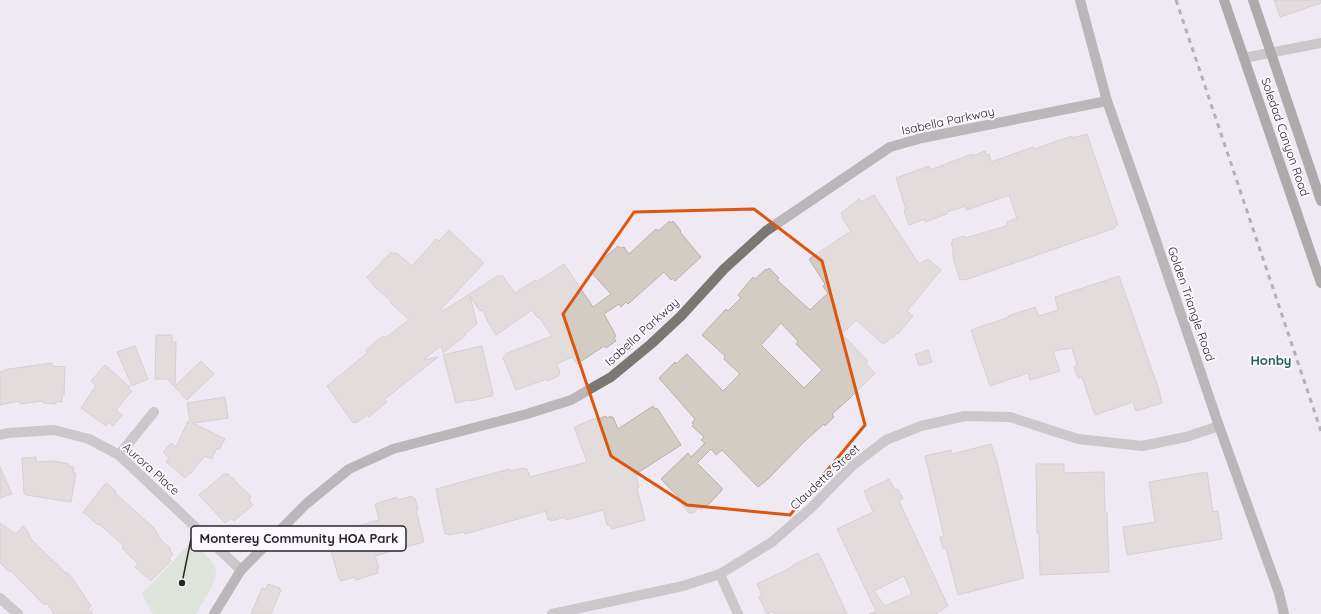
<svg xmlns="http://www.w3.org/2000/svg" width="1321" height="614" font-family="Quicksand,sans-serif">
  <style>
    .green { fill: #cadbc2 }
    .building { fill: #d2ccc4; stroke: #b9b2aa; fill-rule: evenodd }
    .lines { fill: none; stroke-linecap: round; stroke-linejoin: round }
    .street { stroke: #a09e9a; stroke-width: 10 }
    .secondary { stroke: #7b7873; stroke-width: 10 }
    .primary { stroke: #615e57; stroke-width: 10 }
    .rail { stroke: #6f6c72; stroke-width: 3; stroke-dasharray: 5 5; stroke-linecap: butt }
    .marked { fill: none; stroke: #de560e; stroke-width: 3; stroke-linejoin: round }
    .labels { text-anchor: middle; stroke-width: 4; stroke-linejoin: round; paint-order: stroke }
    .street-label { font-size: 12px; fill: #29272b; stroke: #fbf7fe }
    .neighbourhood-label { font-size: 13px; font-weight: bold; fill: #255f5f; stroke: #fbf7fe }
    .leader { fill: none; stroke: #29272b; stroke-width: 1.5 }
    .callout-dot { fill: #29272b; stroke: #fbf7fe; stroke-width: 1.5 }
    .callout { fill: #fbf7fe; stroke: #29272b; stroke-width: 1.5 }
    .callout-label { font-size: 13px; text-anchor: middle; font-weight: bold; fill: #29272b }
  </style>
  <rect width="100%" height="100%" fill="#eee9f2"/>
  <!-- green -->
  <path class="green" d="M191,542C199,549 214,561 216,571C217,581 201,605 196,614H153L142,594Z"/>
  <!-- building -->
  <g class="building">
    <path d="M1274,0H1321V3L1280,17Z"/>
    <path d="M1087,134L1118,225L1114,226L1115,228L965,280V279L960,280L953,258H954L952,252L954,251L951,243H953L952,240L964,236L965,238L1006,226L1008,224L1007,222L1017,218L1009,195L967,210L966,206L947,212V214L925,222V219L909,225L904,210L906,209L896,178L929,166L930,170L972,154L973,156L985,151L986,155L989,154L991,162L1033,147L1034,149L1072,136L1073,138Z"/>
    <path d="M874,195L919,264L928,259L941,270L907,311L913,316L898,334L897,333L893,338L891,337L886,343L885,342L883,344L856,320L842,334L868,361L866,363L867,365L875,373L849,399L832,414L834,417L825,426L824,424L807,439L767,480L758,487L722,450L716,455L711,449L697,463L722,488V490L710,503L701,510L698,508L694,513L692,512L690,514L681,504L683,502L661,479L688,453L691,457L705,443L701,440L704,437L692,426L694,424L692,423L695,419L659,378L675,362L676,364L687,354L723,391L740,374L724,359L725,357L724,355L702,335L726,309L728,311L741,298L738,295L753,277L755,279L766,269L767,270L769,268L779,278L777,280L810,310L828,293L823,286L825,284L809,259L851,231L842,218L843,217L841,213L859,199L861,202ZM781,323L796,339L798,342L796,344L822,370L804,388L761,345Z"/>
    <path d="M670,221L671,223L673,221L681,231L680,232L701,257L675,281L673,278L671,280L664,272L628,304L626,302L621,307L619,304L604,314L615,334H614L616,336L614,338L616,341L606,348L604,346L577,364L572,357L557,364L560,373L559,374V376L547,381V379L516,390L503,358L506,356L505,354L552,336L539,317L538,318L532,310L496,335L488,322L483,310L480,311L470,296L477,324L465,334L466,335L443,353L441,346L423,360L438,357L385,399L387,402L369,417L368,415L356,423L355,422L353,423L329,389L327,386L367,353L366,350L383,336L385,338L409,320L390,302L391,301L376,288L367,277L391,252L394,254L397,253L412,266L436,239L439,241L449,230L484,263L441,309L443,311L499,275L500,277L502,275L515,293L535,280L536,282L564,264L593,307L611,294L590,271L618,246L620,248L624,247L629,254L656,229L658,231Z"/>
    <path d="M1119,276L1159,390L1162,403L1136,411L1133,402L1095,415L1082,377L1078,378L1074,367L1077,364L1072,348L1053,351L1060,371L1030,380L1028,373L990,386L971,330L1009,317L1008,316L1035,307L1039,316L1058,310L1055,297Z"/>
    <path d="M156,335H172V342H176L175,386L201,361L214,374L187,400L167,379H155Z"/>
    <path d="M135,346L148,379L132,386L117,352Z"/>
    <path d="M482,346L493,394L492,396L470,401L469,400L456,403L443,355Z"/>
    <path d="M928,350L932,362L919,366L915,354Z"/>
    <path d="M52,363V366L65,367L64,395H62V402L56,401V404L43,403V401L20,404V401L0,405V372L9,369Z"/>
    <path d="M105,365L130,387L128,388L132,391L116,410L122,415L113,426L108,422L106,426L81,408L96,386L91,381Z"/>
    <path d="M225,397L228,418L193,423L225,439L219,450L217,448L212,459L205,456L190,474L189,473L185,478L166,462L169,458L163,452L171,443L176,447L188,421L190,422L187,403Z"/>
    <path d="M653,406L655,409L657,408L681,445L636,474L639,487L637,488L645,520L612,529L610,526L607,525L603,510L566,520L565,518H562L551,521V519L548,520L546,511L465,534L464,532L448,535V534H445L436,489L509,469L510,471L524,468L525,469H527L530,477L587,462L574,427L596,418V420L606,416L607,418L611,416V418L613,417L618,429Z"/>
    <path d="M991,444L997,461L1024,578L958,595L946,548L943,549L940,537L944,536L925,456L951,450L952,454Z"/>
    <path d="M36,457V462L54,461L69,464V466L74,467L73,473H76L71,502L26,495L24,493L22,458Z"/>
    <path d="M1036,464H1064V473L1104,472L1105,512H1107L1109,572L1040,575L1039,533H1037Z"/>
    <path d="M0,467L12,494L0,498Z"/>
    <path d="M1207,472L1213,512L1218,511L1222,539L1127,555L1123,527L1155,522L1149,482Z"/>
    <path d="M224,474H228L231,478L232,477L243,490L244,489L251,497L249,500L253,505L234,521L231,518L225,523L199,495Z"/>
    <path d="M889,479L895,490L898,489L903,499L899,501L948,606L935,614H869L876,611L837,529L873,512L864,491ZM904,576L912,594L885,606L874,591Z"/>
    <path d="M106,483L116,491L115,493L154,528L161,540L171,549L169,550L173,554L169,559L171,561L151,581L135,567L138,564L122,548L124,546L99,524L98,525L83,512Z"/>
    <path d="M412,496V498H415L418,510H416L424,542L375,556L379,568H377L378,573L356,580L355,577L341,581V579H339L330,547L333,546L329,534L379,520L375,504L397,497L398,500Z"/>
    <path d="M0,523L16,534L23,526L27,530L31,539L66,573L67,572L72,578L91,606L88,608L93,614H54L47,603L44,605L11,571L10,572L0,563Z"/>
    <path d="M818,553L823,562L847,614H774L773,611L767,614L759,597L762,595L757,584L794,566L793,565Z"/>
    <path d="M268,584L280,588L279,590H281L271,614H251L262,588L266,589Z"/>
  </g>
  <g class="lines">
    <!-- street -->
    <g class="street">
      <path d="M1244,58L1321,43"/>
      <path d="M0,435L8,433L54,430L89,439L119,455L241,570"/>
      <path d="M119,455L154,412"/>
      <path d="M720,574L738,614"/>
      <path d="M0,598L18,614"/>
      <path d="M552,614L683,586L720,574L772,542L811,508L852,466L886,440L921,426L965,416L1010,417L1078,439L1142,446L1186,437L1219,426"/>
    </g>
    <!-- secondary -->
    <g class="secondary">
      <path d="M1080,0L1107,101L1151,226L1219,426L1279,593L1284,614"/>
      <path d="M214,614L241,570L306,504L349,469L393,449L527,414L571,400L611,377L651,344L681,316L724,269L766,231L890,147L922,138L1107,101"/>
    </g>
    <!-- primary -->
    <g class="primary">
      <path d="M1224,0L1321,283"/>
      <path d="M1253,0L1321,201"/>
    </g>
    <!-- rail -->
    <path class="rail" d="M1176,0L1321,431"/>
  </g>
  <!-- marked area -->
  <path d="M0 0H1321V614H0ZM754,209L822,261L865,425L790,515L687,505L611,456L563,314L634,212Z" fill="#eee9f2" fill-opacity=".55" fill-rule="evenodd"/>
  <path class="marked" d="M754,209L822,261L865,425L790,515L687,505L611,456L563,314L634,212Z"/>
  <g class="labels">
    <!-- street labels -->
    <g class="street-label">
      <text transform="translate(948 121) rotate(-12)" y="4">Isabella Parkway</text>
      <text transform="translate(1285 137) rotate(71)" y="4">Soledad Canyon Road</text>
      <text transform="translate(1191 304) rotate(71)" y="4">Golden Triangle Road</text>
      <text transform="translate(642 332) rotate(-42)" y="4">Isabella Parkway</text>
      <text transform="translate(151 469) rotate(42)" y="4">Aurora Place</text>
      <text transform="translate(825 477) rotate(-43)" y="4">Claudette Street</text>
    </g>
    <!-- neighbourhood labels -->
    <g class="neighbourhood-label">
      <text x="1271" y="365">Honby</text>
    </g>
  </g>
  <!-- callouts -->
  <path class="leader" d="M182 583L191 539"/>
  <circle class="callout-dot" cx="182" cy="583" r="4"/>
  <rect class="callout" x="191" y="526" width="215" height="25" rx="4"/>
  <g class="callout-label">
    <text x="299" y="543">Monterey Community HOA Park</text>
  </g>
</svg>
